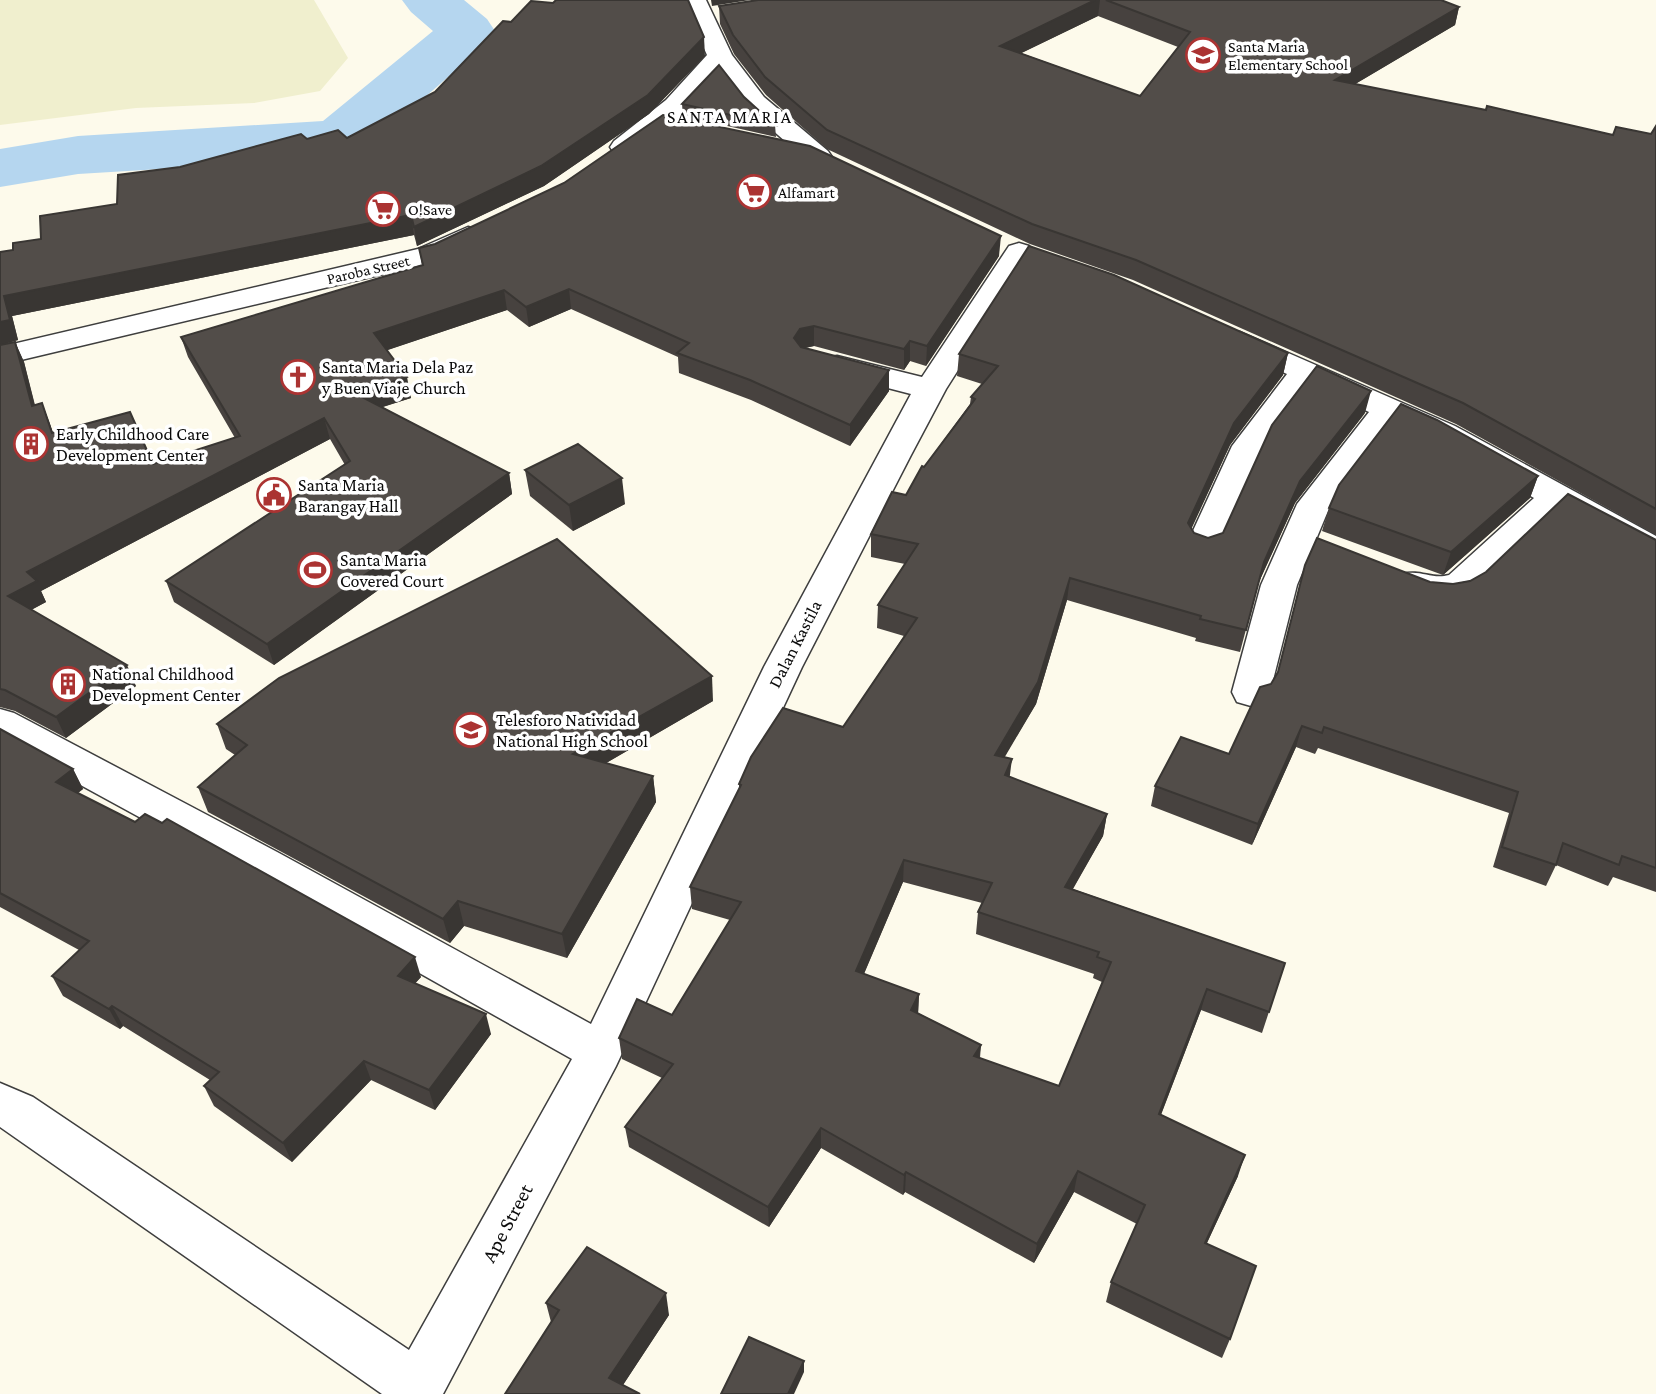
<svg xmlns="http://www.w3.org/2000/svg" width="1656" height="1394" font-family="'Crimson Pro',serif">
  <style>
    .farmland { fill: #f0efce }
    .lines { fill: none; stroke-linecap: round; stroke-linejoin: round }
    .river { fill: #b5d6ef; fill-rule: evenodd }
    .minor-casing { stroke: #3e3e3e; stroke-width: 3 }
    .minor { fill: #fff; fill-rule: evenodd }
    .wall { fill: #47423f; fill-rule: evenodd }
    .shaded-wall { fill: #393633 }
    .building { fill: #524d49; stroke: #393633; stroke-width: 2; fill-rule: evenodd }
    .labels { text-anchor: middle; stroke-width: 7; stroke-linejoin: round; paint-order: stroke }
    .far-poi-label { font-size: 16px; fill: #0b0b0b; stroke: #fff; text-anchor: start }
    .far-street-label { font-size: 16px; fill: #0b0b0b; stroke: #fff }
    .far-quarter-label { font-size: 18px; letter-spacing: 2px; fill: #0b0b0b; stroke: #fff }
    .poi-label { font-size: 18px; fill: #0b0b0b; stroke: #fff; text-anchor: start }
    .street-label { font-size: 18px; fill: #0b0b0b; stroke: #fff }
    .near-street-label { font-size: 21px; fill: #0b0b0b; stroke: #fff }
  </style>
  <rect width="100%" height="100%" fill="#fdfaeb"/>
  <!-- farmland -->
  <path class="farmland" d="M0,0H314L348,58L320,91L254,103L136,108L0,125Z"/>
  <g class="lines">
    <!-- river -->
    <path class="river" d="M402,0H464L487,19L495,31L487,43L362,152L340,158L78,174L0,187V149L78,136L323,121L433,31L411,12Z"/>
    <!-- minor casing -->
    <g class="minor-casing">
      <g id="minor">
        <path d="M682,0H706L732,55L764,97L828,151L832,157L828,163L819,165L810,163L746,107L720,72C701,95 643,160 614,153L610,147L614,141L666,100L707,55Z"/>
        <path d="M468,227L478,230L482,236L478,242L438,261L0,365V347L418,249Z"/>
        <path d="M1019,243L1029,246L1033,252L946,389L911,455L802,667L616,1066L443,1394H382L0,1127V1083L33,1097L409,1350L572,1059L249,877L0,741V709L14,713L279,853L591,1024L764,667L911,394L826,372L821,365L826,358L837,356L922,377L1009,246Z"/>
        <path d="M1240,332L1455,426L1656,536V563L1644,559L1559,512L1475,593L1444,601L1402,592L1397,583L1402,574C1421,569 1432,580 1449,575L1534,498L1431,440L1394,423L1330,506L1297,585L1270,692L1265,702L1251,706L1237,702L1232,692L1261,585L1297,504L1369,412L1311,385L1265,446L1216,554L1204,558L1192,554L1186,546L1232,446L1287,374L1229,348L1225,341L1229,334Z"/>
      </g>
    </g>
    <!-- minor -->
    <use href="#minor" class="minor"/>
  </g>
  <!-- wall -->
  <g class="wall">
    <path d="M758,0H1441L1459,7L1455,25L1355,84L1613,135L1651,134L1656,126V535L1456,424L1133,280L1030,244L827,149L766,95L734,54L720,24L719,6ZM1098,16L1178,47L1140,96L1021,53Z"/>
    <path d="M705,56L649,114L544,186L417,246L414,235L12,316L18,340L1,345L15,342L24,362L35,405L42,403L53,433L153,464L235,438L188,357L181,337L422,265L419,248L999,256L926,366L910,361L904,370L814,346L805,348L889,391L850,446L751,400L679,373L678,357L571,309L529,327L507,310L387,350L411,398L382,407L509,473L512,494L274,665L174,602L166,581L345,465L330,439L41,591L46,602L31,610L136,686L66,738L15,711L0,707V252L13,250L41,239L117,204L180,167L307,139L347,138Z"/>
    <path d="M682,104L775,125L776,137L683,116Z"/>
    <path d="M1288,353L1283,375L1230,445L1191,528L1194,533L1208,538L1223,533L1365,413L1295,503L1258,584L1240,652L1195,641L1196,638L1067,600L1036,704L1004,757L1009,777L1107,814L1103,836L1073,889L1285,963L1262,1033L1201,1010L1161,1115L1238,1176L1207,1243L1230,1339L1222,1358L1106,1302L1111,1282L1137,1224L1074,1192L1034,1263L905,1192L903,1195L821,1148L769,1227L629,1147L625,1127L662,1078L622,1059L619,1038L672,1015L730,920L692,909L690,887L739,789V784L843,727L904,636L877,628L878,605L905,564L871,557V534L906,495L924,467L970,404L971,397L982,384L957,376L959,354ZM903,882L982,903L978,912L976,934L1094,974L1093,978L1102,982L1059,1086L980,1058L981,1045L918,1013L919,994L864,974Z"/>
    <path d="M525,470L625,504L573,531L530,496Z"/>
    <path d="M1538,476L1530,498L1443,575L1322,531L1329,508Z"/>
    <path d="M1656,540V892L1613,877L1608,886L1556,865L1546,886L1493,867L1509,813L1318,748L1315,754L1296,747L1252,845L1151,806L1155,786L1229,754L1271,684L1430,582L1453,584Z"/>
    <path d="M713,701L606,763L653,776L656,802L567,958L464,926L450,943L208,812L198,787L235,755L226,749L217,724Z"/>
    <path d="M0,729L73,769L83,789L78,793L421,977L415,983L491,1034L435,1110L371,1080L292,1162L214,1106L204,1086L210,1080L123,1026L120,1029L63,996L52,976L79,950L0,907Z"/>
    <path d="M546,1303L669,1315L623,1385L505,1394L551,1322Z"/>
  </g>
  <!-- shaded-wall -->
  <g class="shaded-wall">
    <path d="M711,0H750L712,6Z"/>
    <path d="M1095,0H1100L1098,16L999,64L1000,46Z"/>
    <path d="M1459,7L1455,25L1330,99L1335,80Z"/>
    <path d="M704,37L705,56L649,114L544,186L417,246L414,227Z"/>
    <path d="M411,215L414,235L12,316L18,340L0,345V322L4,296Z"/>
    <path d="M1001,236L999,256L926,366L927,346Z"/>
    <path d="M569,289L571,309L529,327L526,307Z"/>
    <path d="M504,290L507,310L379,353L374,333Z"/>
    <path d="M814,326V346L800,349L794,338L800,329Z"/>
    <path d="M910,341V361L904,370V349Z"/>
    <path d="M15,342L24,362L40,427L32,406Z"/>
    <path d="M1288,353L1283,375L1230,445L1184,545L1188,523L1234,423Z"/>
    <path d="M889,370V391L850,446V425Z"/>
    <path d="M407,377L411,398L361,414L356,394Z"/>
    <path d="M1371,391L1365,413L1295,503L1258,584L1240,652L1264,562L1300,481Z"/>
    <path d="M42,403L50,424L60,454L52,433Z"/>
    <path d="M324,418L330,439L41,591L46,602L18,617L8,596L27,572Z"/>
    <path d="M509,473L512,494L274,665L267,644Z"/>
    <path d="M1538,476L1530,498L1443,575L1451,552Z"/>
    <path d="M622,478L625,504L573,531L569,505Z"/>
    <path d="M1070,578L1067,600L1036,704L993,777L995,755Z"/>
    <path d="M127,665L136,686L66,738L56,717Z"/>
    <path d="M712,676L713,701L577,780L573,754Z"/>
    <path d="M1302,726L1296,747L1252,845L1258,824Z"/>
    <path d="M1012,759L1009,782L1005,775Z"/>
    <path d="M73,769L83,789L66,802L56,782Z"/>
    <path d="M653,776L656,802L567,958L562,934Z"/>
    <path d="M1107,814L1103,836L1061,909L1065,887Z"/>
    <path d="M904,860L903,882L856,992V971Z"/>
    <path d="M458,901L464,926L450,943L443,919Z"/>
    <path d="M415,957L421,977L404,996L398,976Z"/>
    <path d="M1207,989L1201,1010L1153,1135L1159,1114Z"/>
    <path d="M919,994L918,1015L911,1010Z"/>
    <path d="M112,1006L123,1026L120,1029L109,1009Z"/>
    <path d="M486,1014L491,1034L435,1110L429,1090Z"/>
    <path d="M981,1045L978,1066L974,1056Z"/>
    <path d="M364,1061L371,1080L292,1162L283,1143Z"/>
    <path d="M821,1128V1148L769,1227L768,1207Z"/>
    <path d="M1245,1155L1238,1176L1198,1262L1205,1243Z"/>
    <path d="M1078,1171L1074,1192L1034,1263L1037,1244Z"/>
    <path d="M906,1172L905,1192L903,1195L904,1175Z"/>
    <path d="M666,1293L669,1315L617,1394L609,1378Z"/>
    <path d="M804,1361V1372L794,1394H788Z"/>
  </g>
  <!-- building -->
  <g class="building">
    <path d="M556,0H688L704,37L648,95L541,166L414,227L411,215L4,296L10,320L0,322V252L13,250V243L41,239L40,216L117,204L118,175L180,167L301,134L307,139L338,130L347,138L435,92L503,21L511,22L531,1L553,3Z"/>
    <path d="M758,0H1095L1000,46L1140,96L1190,32L1106,0H1441L1459,7L1335,80L1486,110L1487,106L1613,135L1616,127L1651,134L1656,126V509L1463,403L1136,260L1032,224L827,130L765,77L733,35L719,6Z"/>
    <path d="M719,65L744,97L775,125L682,104Z"/>
    <path d="M663,115L810,146L1001,236L927,346L910,341L904,349L814,326L800,329L794,338L801,347L889,370L850,425L750,380L677,353L689,343L569,289L526,307L504,290L374,333L407,377L356,394L509,473L267,644L166,581L350,461L324,418L27,572L37,581L8,596L127,665L56,717L5,690L0,689V345L15,342L32,406L42,403L52,433L130,412L153,464L240,436L181,337L423,265L419,248L435,244L564,183Z"/>
    <path d="M1029,246L1114,275L1288,353L1234,423L1188,523L1194,533L1208,538L1223,533L1272,425L1317,366L1371,391L1300,481L1264,562L1246,630L1200,619L1201,616L1070,578L1038,682L995,755L1012,759L1005,775L1107,814L1065,887L1285,963L1269,1012L1207,989L1159,1114L1245,1155L1205,1243L1256,1266L1230,1339L1111,1282L1145,1205L1078,1171L1037,1244L906,1172L904,1175L821,1128L768,1207L625,1127L673,1064L619,1038L637,999L672,1015L741,902L690,887L741,785L739,784L751,757L783,708L843,727L917,618L878,605L918,544L871,534L892,492L906,495L922,466L924,467L975,399L971,397L998,366L959,354ZM904,860L992,883L978,912L1099,952L1097,957L1111,962L1059,1086L974,1056L981,1045L911,1010L919,994L856,971Z"/>
    <path d="M1401,404L1437,420L1538,476L1451,552L1329,508L1339,485Z"/>
    <path d="M578,444L622,478L569,505L525,470Z"/>
    <path d="M1568,494L1656,540V868L1622,856L1619,865L1563,843L1556,865L1502,847L1518,792L1324,727L1322,733L1302,726L1258,824L1155,786L1181,737L1229,754L1260,687L1271,684L1278,672L1305,565L1317,538L1430,582L1453,584L1470,581L1486,572Z"/>
    <path d="M557,539L712,676L573,754L653,776L562,934L458,901L443,919L198,787L247,745L217,724L279,678Z"/>
    <path d="M0,729L73,769L56,782L135,822L145,814L162,823L167,819L415,957L398,976L486,1014L429,1090L364,1061L283,1143L204,1086L219,1072L112,1006L109,1009L52,976L89,941L0,893Z"/>
    <path d="M587,1247L666,1293L609,1378L640,1394H505L559,1310L546,1303Z"/>
    <path d="M749,1337L804,1361L788,1394H721Z"/>
  </g>
  <!-- icons -->
  <defs>
    <g id="school-ring" transform="scale(1.75)"><circle r="9.5" fill="#fff" stroke="#ab3332" stroke-width="1.5"/><path d="M0-5L7-2L0 1L-7-2ZM-4 1L0 2.5L4 1V4Q0 6-4 4Z" fill="#ab3332"/></g>
    <g id="supermarket-ring" transform="scale(1.75)"><circle r="9.5" fill="#fff" stroke="#ab3332" stroke-width="1.5"/><path d="M-6-5.5h2.5l.6 2H6L4.5 2H-2.5L-4.4-4H-6ZM-1.5 3.2a1.3 1.3 0 1 0 .1 0ZM3 3.2a1.3 1.3 0 1 0 .1 0Z" fill="#ab3332"/></g>
    <g id="church-ring" transform="scale(1.75)"><circle r="9.5" fill="#fff" stroke="#ab3332" stroke-width="1.5"/><path d="M-1.2-6h2.4v3.5h3.3v2.4h-3.3V6h-2.4V-.1h-3.3v-2.4h3.3Z" fill="#ab3332"/></g>
    <g id="building-ring" transform="scale(1.75)"><circle r="9.5" fill="#fff" stroke="#ab3332" stroke-width="1.5"/><path d="M-4-6H4V6H1V3H-1V6H-4ZM-2.5-4.3h1.7v1.8h-1.7ZM.8-4.3h1.7v1.8H.8ZM-2.5-1h1.7V.8h-1.7ZM.8-1h1.7V.8H.8Z" fill="#ab3332"/></g>
    <g id="civic-ring" transform="scale(1.75)"><circle r="9.5" fill="#fff" stroke="#ab3332" stroke-width="1.5"/><path d="M-.6-6.5H3V-4.5H.6V-3L4-1V1h2V6H-6V1h2V-1L-.6-3ZM-1.2 2.5V6h2.4V2.5Z" fill="#ab3332"/></g>
    <g id="stadium-ring" transform="scale(1.75)"><circle r="9.5" fill="#fff" stroke="#ab3332" stroke-width="1.5"/><path d="M0-5a6.5 5 0 1 0 0 10a6.5 5 0 1 0 0-10ZM-3.5-1.8h7v3.6h-7Z" fill="#ab3332"/></g>
  </defs>
  <g fill-rule="evenodd">
    <use href="#school-ring" x="1203" y="55"/>
    <use href="#supermarket-ring" x="754" y="192"/>
    <use href="#supermarket-ring" x="383" y="209"/>
    <use href="#church-ring" x="298" y="377"/>
    <use href="#building-ring" x="31" y="444"/>
    <use href="#civic-ring" x="274" y="495"/>
    <use href="#stadium-ring" x="315" y="570"/>
    <use href="#building-ring" x="68" y="684"/>
    <use href="#school-ring" x="471" y="730"/>
  </g>
  <g class="labels">
    <!-- far-poi labels -->
    <g class="far-poi-label">
      <text x="1228" y="52">Santa Maria<tspan x="1228" dy="18">Elementary School</tspan></text>
      <text x="778" y="198">Alfamart</text>
      <text x="408" y="215">O!Save</text>
    </g>
    <!-- far-street labels -->
    <g class="far-street-label">
      <text transform="translate(368 269) rotate(-13)" y="6">Paroba Street</text>
    </g>
    <!-- far-quarter labels -->
    <g class="far-quarter-label">
      <text x="730" y="123">SANTA MARIA</text>
    </g>
    <!-- poi labels -->
    <g class="poi-label">
      <text x="322" y="373">Santa Maria Dela Paz<tspan x="322" dy="21">y Buen Viaje Church</tspan></text>
      <text x="56" y="440">Early Childhood Care<tspan x="56" dy="21">Development Center</tspan></text>
      <text x="298" y="491">Santa Maria<tspan x="298" dy="21">Barangay Hall</tspan></text>
      <text x="340" y="566">Santa Maria<tspan x="340" dy="21">Covered Court</tspan></text>
      <text x="92" y="680">National Childhood<tspan x="92" dy="21">Development Center</tspan></text>
      <text x="496" y="726">Telesforo Natividad<tspan x="496" dy="21">National High School</tspan></text>
    </g>
    <!-- street labels -->
    <g class="street-label">
      <text transform="translate(795 644) rotate(-63)" y="6">Dalan Kastila</text>
    </g>
    <!-- near-street labels -->
    <g class="near-street-label">
      <text transform="translate(507 1223) rotate(-62)" y="7">Ape Street</text>
    </g>
  </g>
</svg>
